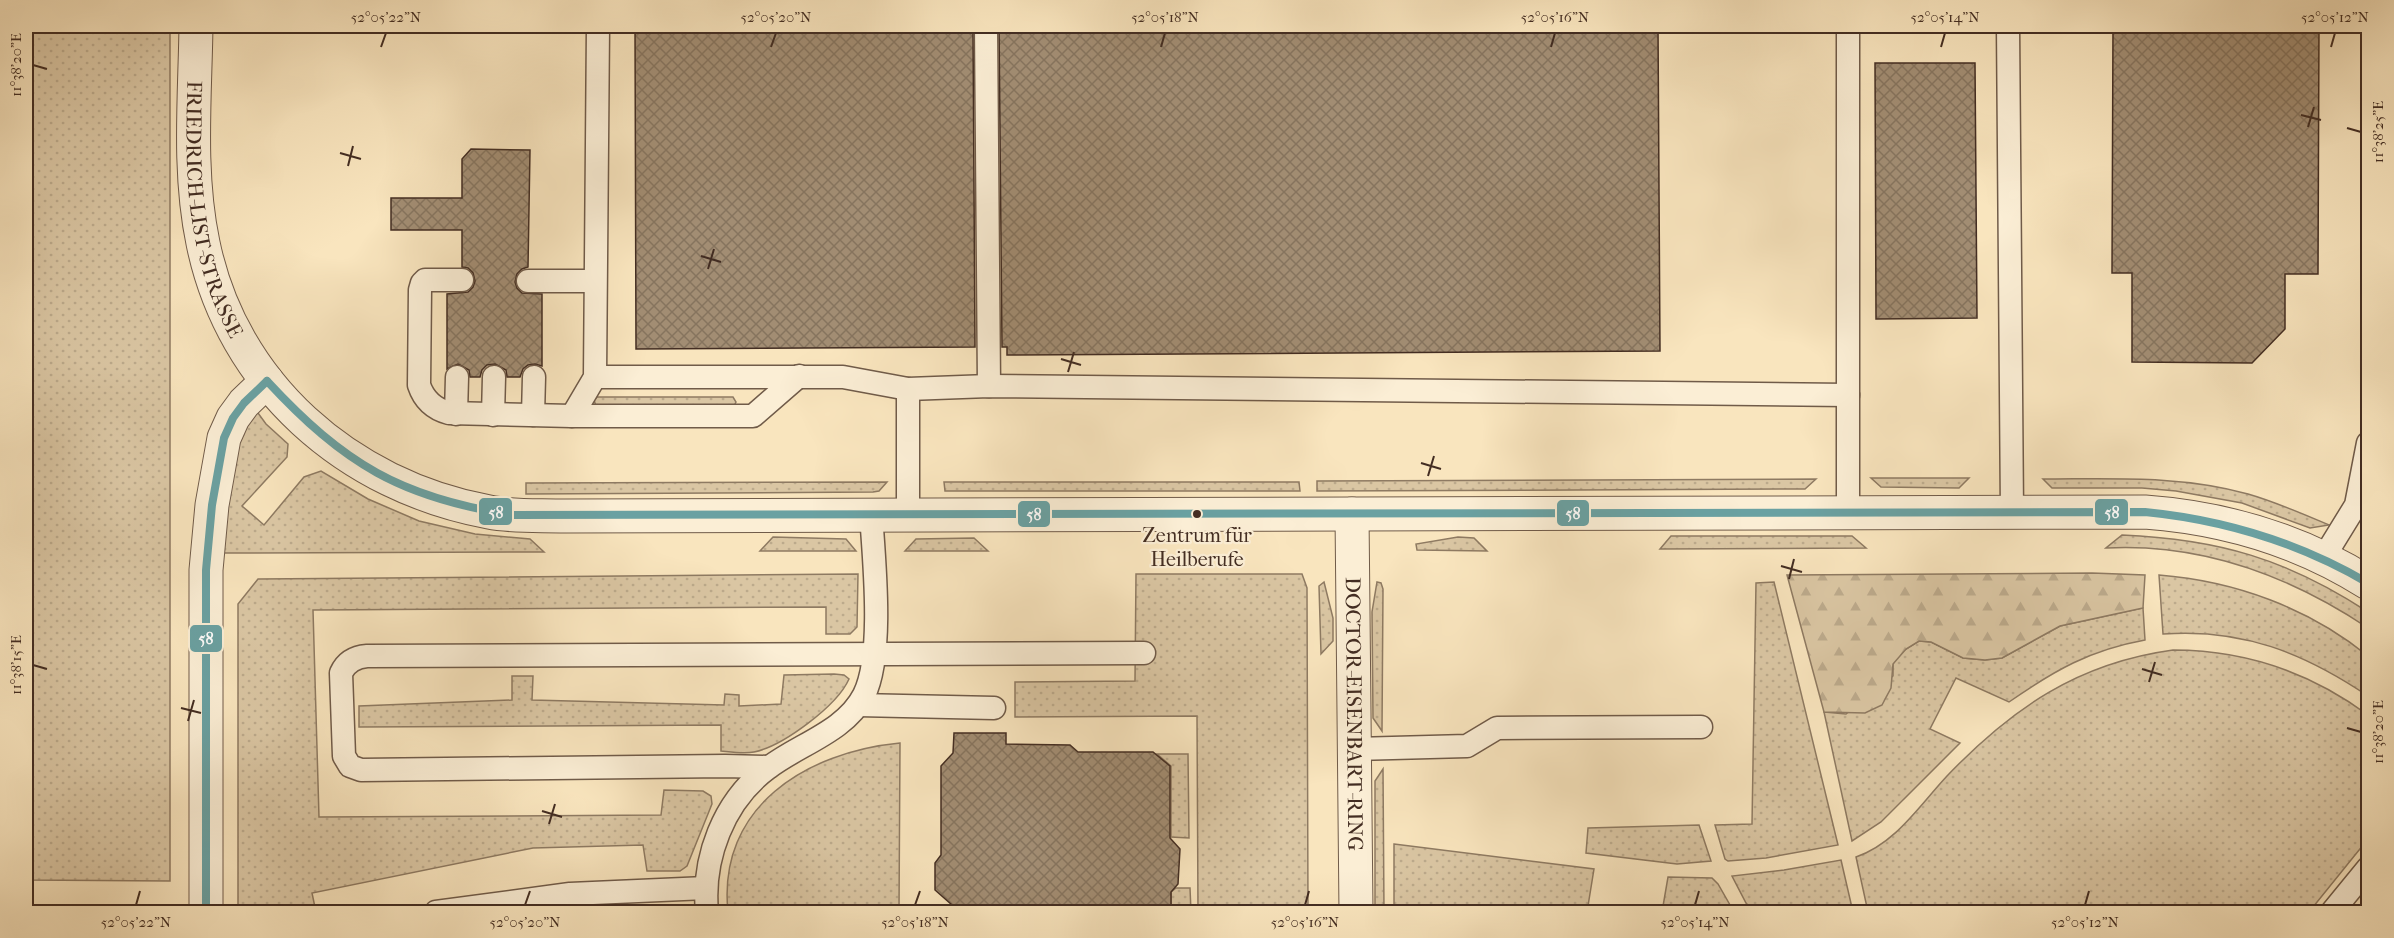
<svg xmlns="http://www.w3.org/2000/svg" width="2394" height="938" font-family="'IM FELL French Canon',serif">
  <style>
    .grass { fill: url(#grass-dots); stroke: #8e7a62; stroke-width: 1.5 }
    .forest { fill: url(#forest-firs); stroke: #8e7a62; stroke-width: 1.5 }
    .building { fill: url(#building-cross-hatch); stroke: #432d22; stroke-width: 1.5 }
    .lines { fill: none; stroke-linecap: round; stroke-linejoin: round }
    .service-casing { stroke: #705b49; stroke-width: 25 }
    .minor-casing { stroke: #705b49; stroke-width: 35 }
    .tertiary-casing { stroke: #705b49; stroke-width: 35 }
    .service { stroke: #fbeed5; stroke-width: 22 }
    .minor { stroke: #fbeed5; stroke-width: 33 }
    .tertiary { stroke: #fbeed5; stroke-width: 33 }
    .bus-1-casing { stroke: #fbeed5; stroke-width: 12 }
    .bus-1 { stroke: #6aa1a2; stroke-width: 8 }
    .ticks { fill: none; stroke: #432d22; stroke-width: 2 }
    .bus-dot { fill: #432d22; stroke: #fbeed5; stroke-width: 2 }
    .labels { text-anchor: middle; stroke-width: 4.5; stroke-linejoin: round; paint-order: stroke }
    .bus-label { font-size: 20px; fill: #432d22; stroke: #fbeed5 }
    .street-label { font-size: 21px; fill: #432d22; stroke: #fbeed5 }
    .line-badge { stroke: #fbeed5; stroke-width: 2 }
    .badge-label { font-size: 16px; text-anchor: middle; font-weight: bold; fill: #fff }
    .neatline { fill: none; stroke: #432d22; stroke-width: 2 }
    .ticks-label { font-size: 15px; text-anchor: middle; fill: #432d22 }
  </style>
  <defs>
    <pattern id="grass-dots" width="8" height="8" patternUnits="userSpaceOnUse" patternTransform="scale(1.5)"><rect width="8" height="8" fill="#dac6a3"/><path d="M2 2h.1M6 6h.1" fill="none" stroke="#bcaa8c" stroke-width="1.8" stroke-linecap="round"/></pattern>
    <pattern id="forest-firs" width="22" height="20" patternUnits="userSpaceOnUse" patternTransform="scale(1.5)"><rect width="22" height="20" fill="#dac6a3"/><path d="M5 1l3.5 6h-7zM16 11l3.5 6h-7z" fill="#bcaa8c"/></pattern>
    <pattern id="building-cross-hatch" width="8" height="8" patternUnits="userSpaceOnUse" patternTransform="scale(1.5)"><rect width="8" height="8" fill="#a28d73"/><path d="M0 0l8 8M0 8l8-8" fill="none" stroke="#86745e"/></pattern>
  </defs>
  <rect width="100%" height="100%" fill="#f9e5be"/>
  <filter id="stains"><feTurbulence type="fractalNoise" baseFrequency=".00333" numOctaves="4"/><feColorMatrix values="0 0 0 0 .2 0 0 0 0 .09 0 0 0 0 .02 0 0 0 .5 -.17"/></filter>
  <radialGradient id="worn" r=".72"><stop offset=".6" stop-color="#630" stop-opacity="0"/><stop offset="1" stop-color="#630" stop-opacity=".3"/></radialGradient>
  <!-- grass -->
  <g class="grass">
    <path d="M26,26H170V881L26,880Z"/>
    <path d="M597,397H733L736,402L734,406H596L594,400Z"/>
    <path d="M250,402L266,424L288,444L287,457L242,506L264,525L304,477L321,471L368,499L419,521L475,534L530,539L544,552L221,553L215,495Z"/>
    <path d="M1871,478H1969L1959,488L1881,487Z"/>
    <path d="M1816,479L1805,489L1317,491V481Z"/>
    <path d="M2043,479C2111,479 2181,475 2248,494C2276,502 2303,514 2329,525L2310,528L2242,503L2176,491L2142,488H2052Z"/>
    <path d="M887,482L879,491L873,492L526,494V483Z"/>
    <path d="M944,482H1299L1300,491H945Z"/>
    <path d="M2122,535C2218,539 2287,559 2368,612V628C2290,576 2201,543 2106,548Z"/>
    <path d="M1671,536H1852L1866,548L1660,549Z"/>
    <path d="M773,537L846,539L856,551H760Z"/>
    <path d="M1458,537L1474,538L1487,551L1417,550L1416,544Z"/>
    <path d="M974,538L988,551H905L916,539Z"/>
    <path d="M858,574L857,627L850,634H826V607L313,610L319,817L661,815L664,790L703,791L711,796L712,804L687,866L680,871H647L643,845L533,848L312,893L316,912H238V604L258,579Z"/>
    <path d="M1136,574H1302L1307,588L1308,912H1198L1197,716L1015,717V682L1135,681Z"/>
    <path d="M2159,575C2235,581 2309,608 2368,656V696C2304,653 2242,628 2163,634Z"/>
    <path d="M1324,582L1333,618V641L1321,654L1319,586Z"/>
    <path d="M1377,582L1381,583L1383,589L1382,731L1373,718L1372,612Z"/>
    <path d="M1774,582L1838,845L1766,858L1728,861L1725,859L1715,825L1752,824L1756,583Z"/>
    <path d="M2143,608L2145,640C2090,650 2055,670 2009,702L1956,678L1930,729L1960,743L1881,822L1852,841L1824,712L1846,714L1893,676V664L1897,657L1906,649L1919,641L1931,642L1963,658L1985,660L2002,658L2060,626Z"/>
    <path d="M2173,650C2245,650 2311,673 2368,715V839L2309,912H1868L1856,857C1896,843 1919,806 1947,776C2012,708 2078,663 2173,650Z"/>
    <path d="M834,674L844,675L849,679C837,706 783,746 754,752C744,754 731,752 721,751V725L359,727V706L512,700V676H533L532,700L724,705L725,694L739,695V706L781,704L784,675Z"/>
    <path d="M900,743L899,912H728C717,807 806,752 900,743Z"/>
    <path d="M1157,754H1188L1189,838L1171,837V766Z"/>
    <path d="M1383,769L1384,912H1375V781Z"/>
    <path d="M1699,825L1711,861L1677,864L1586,853L1588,828Z"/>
    <path d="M1394,844L1594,869L1587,912H1394Z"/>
    <path d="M1841,860L1853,912H1754L1746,903L1732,876L1784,870Z"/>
    <path d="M1668,877L1712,878L1718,884L1734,912H1662Z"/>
    <path d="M1176,888H1190L1191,912H1171V892Z"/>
  </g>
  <!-- forest -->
  <path class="forest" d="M2092,573L2145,575L2143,608L2060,626L2002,658L1985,660L1963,658L1931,642L1919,641L1906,649L1893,664L1891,688L1882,705L1865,713L1824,712L1787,575Z"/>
  <!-- building -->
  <g class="building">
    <path d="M635,26H973L975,347L636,349Z"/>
    <path d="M999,26H1658L1660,351L1007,355V347H1002Z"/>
    <path d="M2113,26H2319L2318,274H2285V329L2252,363L2132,362V273H2112Z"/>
    <path d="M1875,63H1975L1977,318L1876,319Z"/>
    <path d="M471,149L530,150L528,267L522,269L517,274L515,282L517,288L522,293L542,294V366L535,364L528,365L523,369L520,377H507L506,370L495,364L487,365L482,370L480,377H470L469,370L458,364L447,369V294L468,292L473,287L475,281L473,273L468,268L462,267V230H391V198H462V159Z"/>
    <path d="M954,733H1006V744L1070,745L1078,752H1153L1170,766V838L1180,849L1178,884L1171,892V912H960L935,890V863L941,855V766L953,753Z"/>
  </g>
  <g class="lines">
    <!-- service casing -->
    <g class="service-casing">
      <g id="service">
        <path d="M986,26L989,386"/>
        <path d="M2008,26L2012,512"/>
        <path d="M462,280H425L422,283L420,290L419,385C424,400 434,409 449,413L572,416H753L799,376"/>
        <path d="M528,281H595"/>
        <path d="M595,377H843L908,389L989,386L1848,395"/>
        <path d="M908,389V514"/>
        <path d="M456,414L457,377"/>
        <path d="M493,415L494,377"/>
        <path d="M533,415L534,377"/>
        <path d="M572,416L595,377L598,26"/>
        <path d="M1848,512V26"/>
        <path d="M2324,557L2356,505L2368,443"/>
        <path d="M858,705L994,708"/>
        <path d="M1355,749L1467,746L1497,728L1701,727"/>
        <path d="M768,767L725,766L361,770L350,766L344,756L341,673C346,662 355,657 367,656L1144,653"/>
        <path d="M436,912L570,894L706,888"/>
        <path d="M707,912C702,859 723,801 768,768C799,744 845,732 864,695C884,655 874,560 871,514"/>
        <path d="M2332,912L2368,868"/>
      </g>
    </g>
    <!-- minor casing -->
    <g class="minor-casing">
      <g id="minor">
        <path id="s1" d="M1352,514L1356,912"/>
        <path d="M206,912V570L212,505L224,438L233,418L244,403L267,381"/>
      </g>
    </g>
    <!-- tertiary casing -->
    <g class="tertiary-casing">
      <g id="tertiary">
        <path id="s2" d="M196,26C195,97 188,172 203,243C232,385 348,486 489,512C514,517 540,515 565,516L2145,512C2226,518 2300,540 2368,583"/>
      </g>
    </g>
    <!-- service -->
    <use href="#service" class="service"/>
    <!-- minor -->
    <use href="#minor" class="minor"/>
    <!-- tertiary -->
    <use href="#tertiary" class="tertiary"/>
    <!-- bus-1 casing -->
    <g class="bus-1-casing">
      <g id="bus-1">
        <path d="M267,381C344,464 401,498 513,515L2145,512C2226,520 2298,542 2368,583"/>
        <path d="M206,912V570L212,505L224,438L233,418L244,403L267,381"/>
      </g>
    </g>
    <!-- bus-1 -->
    <use href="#bus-1" class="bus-1"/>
  </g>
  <!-- ticks -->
  <path class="ticks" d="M381,47L386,33M771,47L776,33M1161,47L1165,33M1551,47L1555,33M1941,47L1945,33M2331,47L2335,33M33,65L47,69M2301,115L2321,120M2308,127L2314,107M2347,128L2361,132M340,153L361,159M348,166L353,146M701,256L721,262M708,269L714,249M1061,359L1081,365M1068,372L1074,352M1421,463L1441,469M1428,476L1434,456M1781,566L1802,572M1789,579L1794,559M33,665L47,669M2142,669L2162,675M2149,682L2155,662M181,708L201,713M188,721L194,700M2347,728L2361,732M542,811L562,817M549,824L555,804M136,905L140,891M525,905L530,891M915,905L920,891M1305,905L1309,891M1695,905L1699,891M2085,905L2089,891"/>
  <!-- markers -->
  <circle class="bus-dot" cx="1197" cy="514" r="5"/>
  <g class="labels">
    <!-- bus labels -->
    <g class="bus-label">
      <text x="1197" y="542">Zentrum für<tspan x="1197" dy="24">Heilberufe</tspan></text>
    </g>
    <!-- street labels -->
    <g class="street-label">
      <text dy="7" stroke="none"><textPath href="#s2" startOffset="186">FRIEDRICH-LIST-STRASSE</textPath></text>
      <text dy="7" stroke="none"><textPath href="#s1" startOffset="200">DOCTOR-EISENBART-RING</textPath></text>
    </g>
  </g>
  <g class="line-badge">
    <rect x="478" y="497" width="35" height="29" rx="6" fill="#6aa1a2"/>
    <rect x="2094" y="498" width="35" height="28" rx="6" fill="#6aa1a2"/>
    <rect x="1556" y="499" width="34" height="28" rx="6" fill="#6aa1a2"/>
    <rect x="1017" y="500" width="34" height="28" rx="6" fill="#6aa1a2"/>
    <rect x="189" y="624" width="34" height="29" rx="6" fill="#6aa1a2"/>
  </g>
  <g class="badge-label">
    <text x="496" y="518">58</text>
    <text x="2112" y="518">58</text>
    <text x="1573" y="519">58</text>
    <text x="1034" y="520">58</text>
    <text x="206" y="644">58</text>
  </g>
  <!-- margin -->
  <rect width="2394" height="938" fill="none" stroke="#f9e5be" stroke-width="66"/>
  <rect x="33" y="33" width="2328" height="872" class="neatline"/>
  <g class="ticks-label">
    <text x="386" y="22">52°05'22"N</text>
    <text x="776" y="22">52°05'20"N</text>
    <text x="1165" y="22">52°05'18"N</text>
    <text x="1555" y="22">52°05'16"N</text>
    <text x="1945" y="22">52°05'14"N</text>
    <text x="2335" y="22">52°05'12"N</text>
    <text transform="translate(16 65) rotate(-90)" y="5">11°38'20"E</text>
    <text transform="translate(2378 132) rotate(-90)" y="5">11°38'25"E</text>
    <text transform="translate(16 665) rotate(-90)" y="5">11°38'15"E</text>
    <text transform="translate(2378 732) rotate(-90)" y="5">11°38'20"E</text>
    <text x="136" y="927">52°05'22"N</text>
    <text x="525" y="927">52°05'20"N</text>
    <text x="915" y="927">52°05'18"N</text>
    <text x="1305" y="927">52°05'16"N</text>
    <text x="1695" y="927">52°05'14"N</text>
    <text x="2085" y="927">52°05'12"N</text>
  </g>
  <rect width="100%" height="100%" filter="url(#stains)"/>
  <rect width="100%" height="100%" fill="url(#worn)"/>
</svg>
